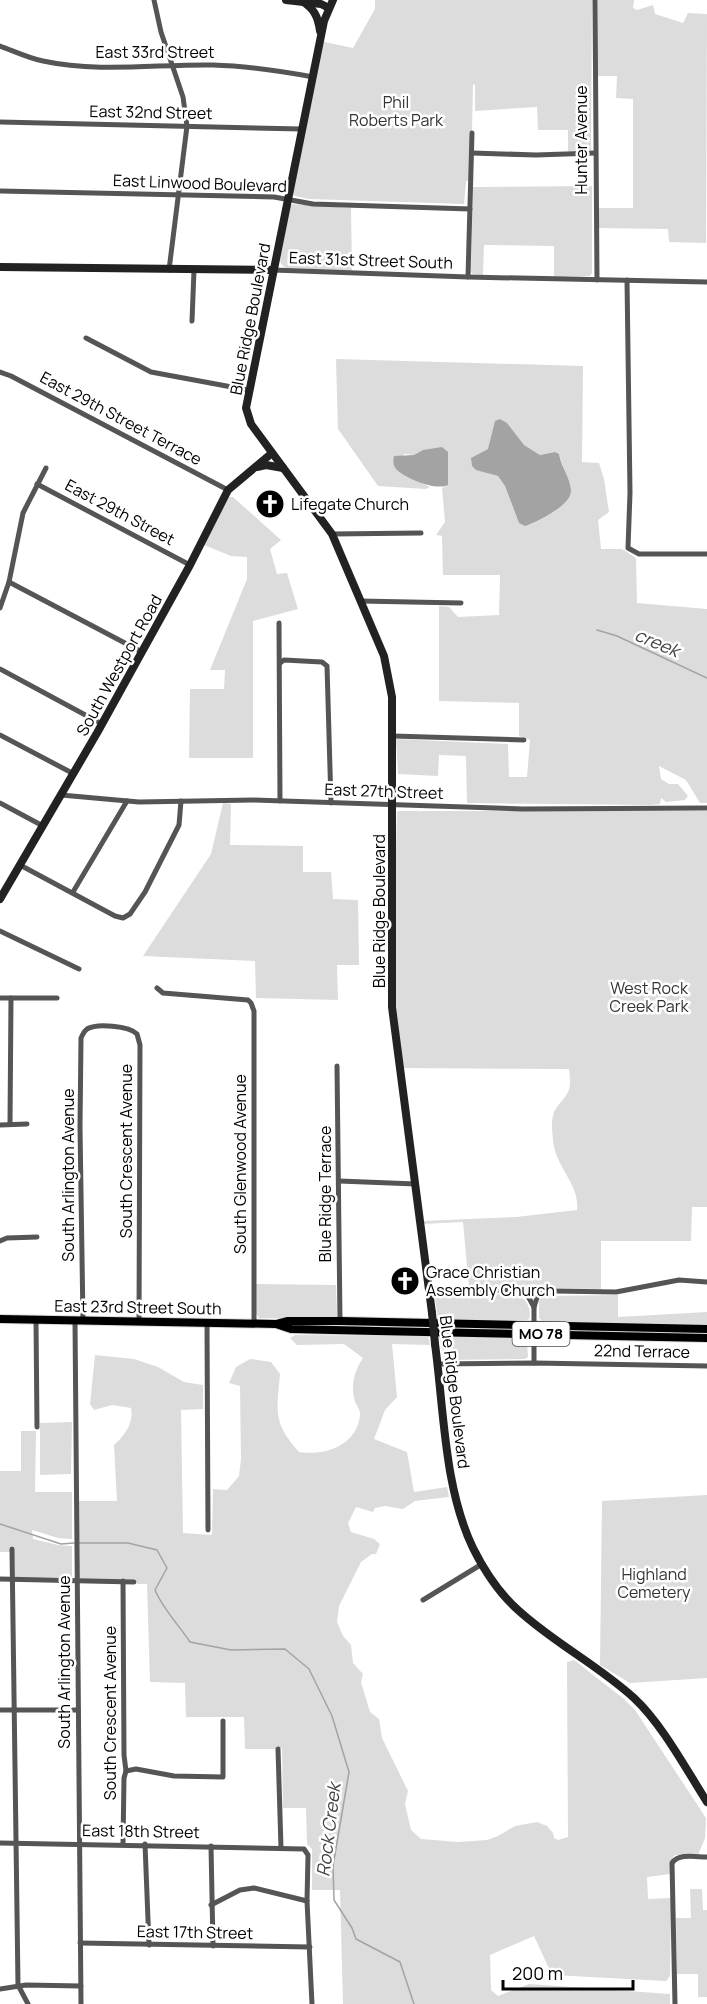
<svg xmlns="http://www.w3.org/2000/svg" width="707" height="2004" font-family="Manrope,sans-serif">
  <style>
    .green { fill: #dcdcdc; fill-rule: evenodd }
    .water { fill: #a3a3a3 }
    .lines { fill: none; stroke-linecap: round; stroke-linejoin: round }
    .stream { stroke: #a3a3a3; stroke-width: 1.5 }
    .primary-casing { stroke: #dbdbdb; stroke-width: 10 }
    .street { stroke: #555; stroke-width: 5 }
    .secondary { stroke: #222; stroke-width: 8 }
    .primary { stroke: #000; stroke-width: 8 }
    .secondary-bridge { stroke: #222; stroke-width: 8 }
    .labels { text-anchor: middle; stroke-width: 5; stroke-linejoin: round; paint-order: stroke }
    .shield { fill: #fff; stroke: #4c4c4c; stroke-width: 1.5 }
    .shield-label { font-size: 15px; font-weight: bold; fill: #000 }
    .street-label { font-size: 16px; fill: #000; stroke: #fff }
    .park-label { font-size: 16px; fill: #333; stroke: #fff }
    .poi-label { font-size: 16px; fill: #000; stroke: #fff; text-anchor: start }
    .water-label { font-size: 18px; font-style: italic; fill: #444; stroke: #fff }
  </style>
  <rect width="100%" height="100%" fill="#fff"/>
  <!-- green -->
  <g class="green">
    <path d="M375,0H592L591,150L568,151V130H538L537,107L475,111V85L473,84L471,181H466L464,204L309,199L295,196L292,194L320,41L353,48L375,9Z"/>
    <path d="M598,0H634L633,8L637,10L653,5L655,14L683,23L688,13L707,14L706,243L669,242L668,229L598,228V208H633V99L616,98L617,76H597Z"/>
    <path d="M592,186V273L590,276L554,277V246L484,245L483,275L473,274L471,272L473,187Z"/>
    <path d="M292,204L351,208L352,271L286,268L281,264L280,260L290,207Z"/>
    <path d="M336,359L583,366L582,462L599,463L604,479L609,512L598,520L601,549H622L636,558L637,603L707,609V803H700L686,780L659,766L661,779L669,784H678L688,796L685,800L666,802L661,798L660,804L651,805L467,803L466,756L439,755L438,776L398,774L396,739L508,744L509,777H527L530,740L519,736V703L439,701V606L449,607L458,617L499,615L500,575H443L442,536L436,535L445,522L442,488L448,485L423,450L415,455L404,454L397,470L430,487L426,489L378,486L338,429ZM507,423L524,445L540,455L555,452L559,454L571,489L570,495L519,523L505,486L498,476L488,473L472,458L488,449Z"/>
    <path d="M229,497H233L281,540L270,549L277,574L287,573L298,609L253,621V758H189L190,689H224L225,670H210L247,579V557L231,556L204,545Z"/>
    <path d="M223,803L231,804L230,845L303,846V872H331L333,899L358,900L359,965H337L338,1000L256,998L255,961L143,956L211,854Z"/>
    <path d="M397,811H707V1207H692L691,1241H601V1289L469,1287L463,1222L423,1224V1221L516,1217L577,1210C580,1184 555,1167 553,1140C552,1131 551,1120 554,1112C557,1105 565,1099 568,1092C571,1086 570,1076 569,1069L403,1068L395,995H392Z"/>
    <path d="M255,1284L336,1285L337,1315L336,1317L326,1319L259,1318L256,1313Z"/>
    <path d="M444,1293L517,1295C527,1299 532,1310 529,1319L524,1321L438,1319L435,1298L438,1294Z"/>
    <path d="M618,1295V1317L707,1312V1326L543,1322L539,1318V1301L541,1296Z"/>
    <path d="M295,1335L428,1336L430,1345L392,1344L397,1397L385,1410L374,1439L407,1452L414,1492L447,1487L449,1497L415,1501L403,1509L385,1506L375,1508L373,1512L356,1507L348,1523L351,1532L374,1539L380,1544L376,1554H372L361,1562L339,1606L337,1622L343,1636L351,1645L353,1663L363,1674L361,1682L370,1712L379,1719L382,1738L408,1791L405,1804L411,1830L421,1839L458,1842L487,1840L498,1836L515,1826L537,1822L547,1826L553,1833L554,1838L558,1840L568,1837L567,1662L574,1660L624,1699L635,1710L706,1818L705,1838L698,1855H675L671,1860L670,1874L647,1877L648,1899L671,1898L670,1976L666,1981L552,1975L534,1936L490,1955L491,1990L498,1996L529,1984L670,1994V2004H343L340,1890H312V1849L307,1844L306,1808H283L282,1749H245L244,1717H186L185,1683L150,1682L147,1584H137L136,1580L82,1579L79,1577V1501H117L114,1445C125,1435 134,1423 131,1408L112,1405L94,1410L90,1404L95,1355L134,1359L158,1367L184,1382L203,1385V1409L181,1410L183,1533L212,1535L213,1489L227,1490L239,1476L241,1459L240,1386L229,1383L236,1367L250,1359L271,1362L280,1374C277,1411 272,1422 299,1452C325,1456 356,1446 360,1416C361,1409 355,1405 354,1398C351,1383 355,1370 363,1358L344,1344L297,1345L290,1338Z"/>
    <path d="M439,1336L523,1339L527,1342L528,1357L525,1359L446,1360L443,1356Z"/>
    <path d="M72,1422L71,1474L40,1475V1423Z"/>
    <path d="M21,1431H36L35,1492H72V1539L58,1538L32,1530L33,1539L58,1545L72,1546V1577L17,1578L15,1576L14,1546L10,1547V1552H0V1471H21Z"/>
    <path d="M707,1495V1678L630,1683L600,1665L602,1501Z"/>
    <path d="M690,1889H702L703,1910H707V1997H698V1974H677L676,1918H691Z"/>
  </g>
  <!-- water -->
  <g class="water">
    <path d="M500,419L507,423L524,445L540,455L555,452L559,454C561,466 570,478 571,490C572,505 537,522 525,526L519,523L505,486L498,476L476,470L472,466L471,458L488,449L495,421Z"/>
    <path d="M442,447L448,452V485C436,491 407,479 397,470C393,466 393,461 394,456L414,455L423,450Z"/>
  </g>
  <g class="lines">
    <!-- stream -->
    <g class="stream">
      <path d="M597,630L617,636L707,678"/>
      <path d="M0,1524L61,1544L74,1543"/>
      <path d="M79,1543H128L157,1550L167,1568L155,1590C163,1609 178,1624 190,1642L231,1650L285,1649L309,1669L332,1716L349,1772L333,1866L334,1900L352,1928L356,1939L400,1962L414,2004"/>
    </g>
    <!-- primary casing -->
    <g class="primary-casing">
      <g id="primary">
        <path d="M0,1319L276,1324L291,1329L376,1331L707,1338"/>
        <path d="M276,1324L287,1321H340L707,1329"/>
      </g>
    </g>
    <!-- street -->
    <g class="street">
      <path d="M154,0L161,32L183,97L187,126L169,270"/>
      <path d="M595,0L597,280"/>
      <path d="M0,46C14,51 28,58 43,61C99,73 157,64 213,65C247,66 280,71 313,77"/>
      <path d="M0,122L302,129"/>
      <path d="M472,153L536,155L595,153"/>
      <path d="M0,191L274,197L313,204L470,209"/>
      <path d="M273,270L468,277L707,282"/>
      <path d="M468,277L472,133"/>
      <path d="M627,280L630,493L628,548L639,554H707"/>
      <path d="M192,321L194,270"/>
      <path d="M86,338L151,372L248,390"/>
      <path d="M0,372L11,376L228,490"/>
      <path d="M37,484L190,565"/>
      <path d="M332,534L421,533"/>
      <path d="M9,582L142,652"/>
      <path d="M360,601L461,603"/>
      <path d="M0,608L9,582L23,513L46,468"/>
      <path d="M279,623L280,801"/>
      <path d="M280,663L284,660L322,662L327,666L331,803"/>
      <path d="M0,669L102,724"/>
      <path d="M0,735L74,774"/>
      <path d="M393,736L524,740"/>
      <path d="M61,795L139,802L253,800L523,809L707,808"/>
      <path d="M0,803L43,826"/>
      <path d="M20,865L115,916L123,918L130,914L145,892L179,825L181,801"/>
      <path d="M73,892L127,801"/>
      <path d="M0,931L79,969"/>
      <path d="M157,988L163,993L248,1000L251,1003L254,1011V1324"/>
      <path d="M0,998H57"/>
      <path d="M337,1066L340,1321"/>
      <path d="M10,1124L11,998"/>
      <path d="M0,1125L27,1124"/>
      <path d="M339,1181L416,1184"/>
      <path d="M0,1241L7,1238L37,1237"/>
      <path d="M429,1289L616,1292L679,1280L707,1282"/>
      <path d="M525,1291L534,1307V1326"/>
      <path d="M534,1307L539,1291"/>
      <path d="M36,1320L37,1427"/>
      <path d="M75,1321L81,2004"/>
      <path d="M83,1321L80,1127L81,1038C83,1034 83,1032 87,1029C97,1023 129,1026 137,1034L140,1045L139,1322"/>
      <path d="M207,1323L208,1530"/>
      <path d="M534,1334V1363"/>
      <path d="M438,1364L534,1363L707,1366"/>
      <path d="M12,1549L18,1985L28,2004"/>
      <path d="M0,1579L134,1582"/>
      <path d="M123,1581L124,1755L126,1771L124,1778L123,1844"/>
      <path d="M423,1600L482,1564"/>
      <path d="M0,1710H78"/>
      <path d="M278,1749L281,1848"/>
      <path d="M126,1771L136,1769L174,1776L223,1777V1721"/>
      <path d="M0,1843L304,1849L308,1855L307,1901L312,2004"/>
      <path d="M145,1844L149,1945"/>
      <path d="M211,1846L213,1946"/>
      <path d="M211,1905L240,1890L254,1888L307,1901"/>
      <path d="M80,1943L310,1947"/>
      <path d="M0,1989L26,1985L81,1986"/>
      <path d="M675,2004L672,1863C679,1853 696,1857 707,1857"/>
    </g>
    <!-- secondary -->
    <g class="secondary">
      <path d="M286,0L321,4L329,8"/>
      <path d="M333,0L324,21L246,408L251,424L332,534L384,656L392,697V1007L432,1313"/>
      <path d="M302,1C314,9 318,16 320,31"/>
      <path d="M0,267L273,270"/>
      <path d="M257,467L266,465L283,468"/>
      <path d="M0,899L97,733L190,565L228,490L272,453"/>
      <path d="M435,1344C444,1410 444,1488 473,1548C484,1570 500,1594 518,1610C554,1643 598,1665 634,1698C662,1724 686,1769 707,1802"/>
    </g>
    <!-- primary -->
    <use href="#primary" class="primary"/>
    <!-- secondary-bridge -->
    <path class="secondary-bridge" d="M432,1313L435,1344"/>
  </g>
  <!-- icons -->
  <defs>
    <g id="church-disc" transform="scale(1.5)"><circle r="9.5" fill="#000" stroke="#fff"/><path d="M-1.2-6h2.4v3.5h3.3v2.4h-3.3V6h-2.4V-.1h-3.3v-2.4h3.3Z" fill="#fff"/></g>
  </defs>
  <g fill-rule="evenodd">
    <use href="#church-disc" x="270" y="504"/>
    <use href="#church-disc" x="405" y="1281"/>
  </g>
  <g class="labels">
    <!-- shield labels -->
    <rect class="shield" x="512.5" y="1322" width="57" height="24" rx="4.5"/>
    <g class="shield-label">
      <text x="541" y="1339">MO 78</text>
    </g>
    <!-- street labels -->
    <g class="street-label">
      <text x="155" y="58">East 33rd Street</text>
      <text transform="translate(151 112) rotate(1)" y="6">East 32nd Street</text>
      <text transform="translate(581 140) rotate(-90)" y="6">Hunter Avenue</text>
      <text transform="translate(200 183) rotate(2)" y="6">East Linwood Boulevard</text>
      <text transform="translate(371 260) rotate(2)" y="6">East 31st Street South</text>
      <text transform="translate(250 319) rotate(-79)" y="6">Blue Ridge Boulevard</text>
      <text transform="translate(121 418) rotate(28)" y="6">East 29th Street Terrace</text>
      <text transform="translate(120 512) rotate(28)" y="6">East 29th Street</text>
      <text transform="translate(119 665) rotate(-61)" y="6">South Westport Road</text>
      <text transform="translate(384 791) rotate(2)" y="6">East 27th Street</text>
      <text transform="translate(379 911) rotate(-90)" y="6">Blue Ridge Boulevard</text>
      <text transform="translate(126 1151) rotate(-90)" y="6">South Crescent Avenue</text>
      <text transform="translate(240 1164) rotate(-90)" y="6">South Glenwood Avenue</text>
      <text transform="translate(68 1175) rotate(-90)" y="6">South Arlington Avenue</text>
      <text transform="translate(325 1194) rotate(-90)" y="6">Blue Ridge Terrace</text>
      <text transform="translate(138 1307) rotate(1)" y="6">East 23rd Street South</text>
      <text transform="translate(642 1351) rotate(1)" y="6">22nd Terrace</text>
      <text transform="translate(455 1392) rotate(83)" y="6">Blue Ridge Boulevard</text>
      <text transform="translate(64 1662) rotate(-90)" y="6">South Arlington Avenue</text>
      <text transform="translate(110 1713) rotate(-90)" y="6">South Crescent Avenue</text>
      <text transform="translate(141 1831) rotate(1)" y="6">East 18th Street</text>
      <text transform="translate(195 1932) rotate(1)" y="6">East 17th Street</text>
    </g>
    <!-- park labels -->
    <g class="park-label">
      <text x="396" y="108">Phil<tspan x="396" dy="18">Roberts Park</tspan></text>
      <text x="649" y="994">West Rock<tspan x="649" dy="18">Creek Park</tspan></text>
      <text x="654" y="1580">Highland<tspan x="654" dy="18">Cemetery</tspan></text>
    </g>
    <!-- poi labels -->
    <g class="poi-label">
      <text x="291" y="510">Lifegate Church</text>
      <text x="426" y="1278">Grace Christian<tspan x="426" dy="18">Assembly Church</tspan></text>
    </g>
    <!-- water labels -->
    <g class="water-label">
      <text transform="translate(657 643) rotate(23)" y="6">creek</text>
      <text transform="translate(329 1830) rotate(-83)" y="6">Rock Creek</text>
    </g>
  </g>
  <!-- scale -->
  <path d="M503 1980v9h130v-9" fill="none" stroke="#000000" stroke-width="3"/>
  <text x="512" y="1980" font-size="18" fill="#000000" stroke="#ffffff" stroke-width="4.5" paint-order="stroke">200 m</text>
</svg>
